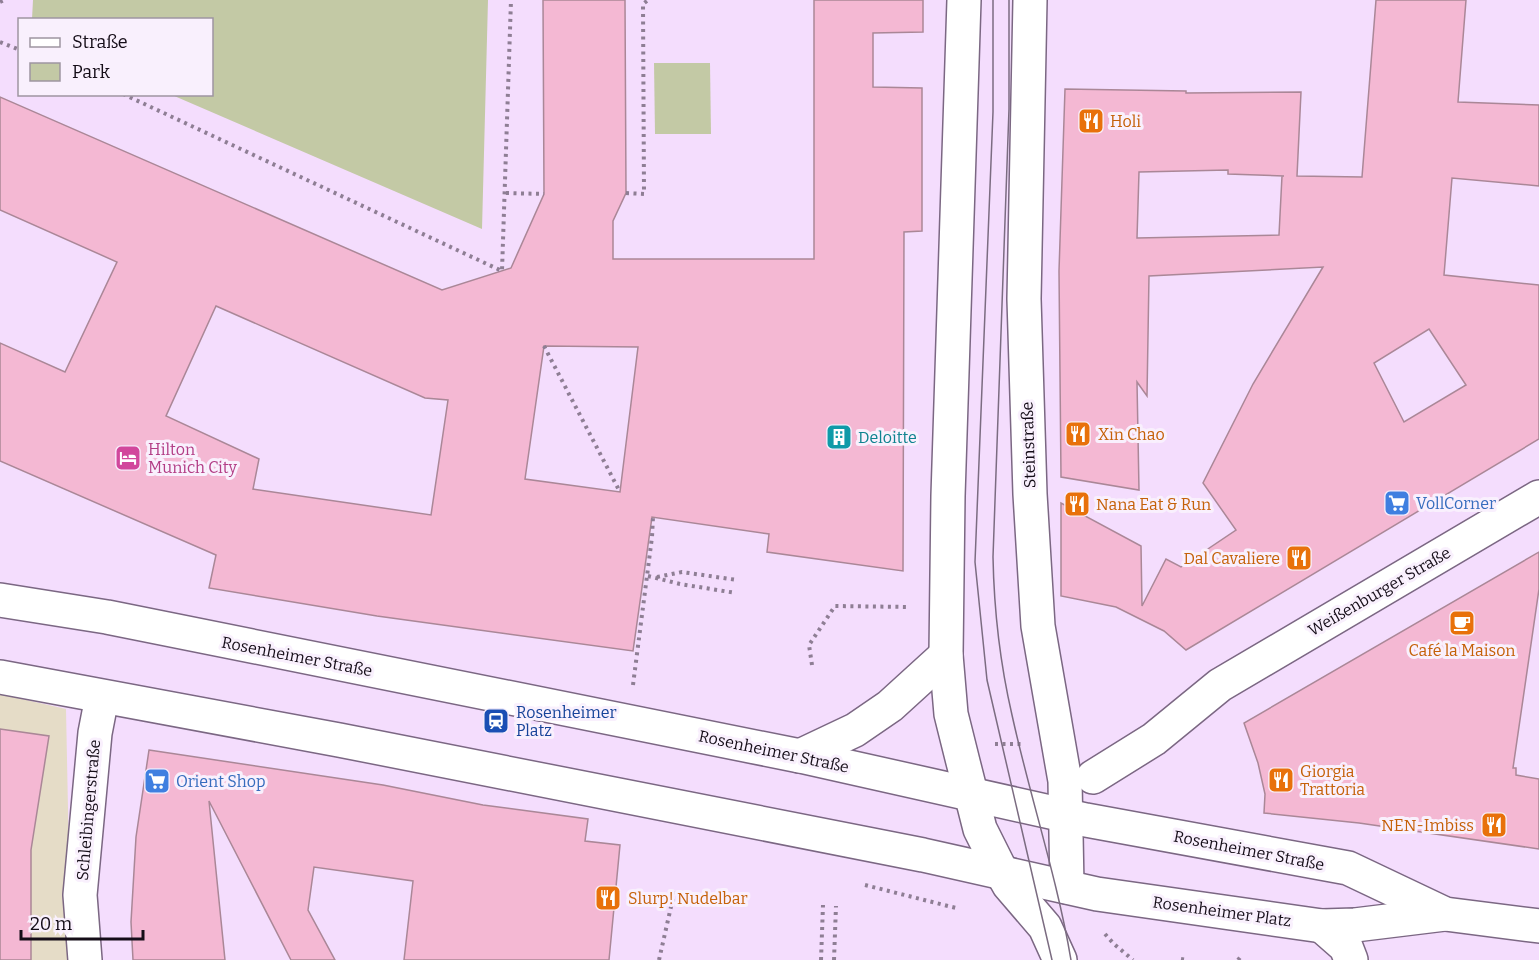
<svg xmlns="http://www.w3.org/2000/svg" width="1539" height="960" font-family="Bitter,serif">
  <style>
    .commercial { fill: #e5dcc7 }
    .green { fill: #c3c9a5 }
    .building { fill: #f4b8d3; stroke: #aa8797; stroke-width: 1.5; fill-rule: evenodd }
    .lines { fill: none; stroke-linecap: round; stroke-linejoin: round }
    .minor-casing { stroke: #7b6783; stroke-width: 36 }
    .major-casing { stroke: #7b6783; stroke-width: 36 }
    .path { stroke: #8e7e94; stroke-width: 4; stroke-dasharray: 3 4.5; stroke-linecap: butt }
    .minor { stroke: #fff; stroke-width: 33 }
    .major { stroke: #fff; stroke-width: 33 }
    .tram { stroke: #7b6c81; stroke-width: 1.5 }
    .labels { text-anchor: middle; stroke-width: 6; stroke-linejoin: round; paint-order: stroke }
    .food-label { font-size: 16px; fill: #c56008; stroke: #f9f0fd; text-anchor: start }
    .culture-label { font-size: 16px; fill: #0d838f; stroke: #f9f0fd; text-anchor: start }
    .street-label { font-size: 16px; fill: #150d18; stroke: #f9f0fd }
    .hotel-label { font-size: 16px; fill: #b23c85; stroke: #f9f0fd; text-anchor: start }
    .shop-label { font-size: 16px; fill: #366cbe; stroke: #f9f0fd; text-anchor: start }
    .transit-label { font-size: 16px; fill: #164399; stroke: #f9f0fd; text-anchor: start }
  </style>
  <rect width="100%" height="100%" fill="#f4ddfd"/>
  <!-- commercial -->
  <path class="commercial" d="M0,694L66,709L71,960H0Z"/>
  <!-- green -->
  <g class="green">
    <path d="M33,0H488L482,229L172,95L212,94V20L32,19Z"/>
    <path d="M654,63H710L711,134H655Z"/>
  </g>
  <!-- building -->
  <g class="building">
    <path d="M543,0H625L626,193L613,221V259H814V0H923V32L873,33V87L922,88V231L904,232L903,571L767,552L769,534L652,517L633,651L377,616L209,588L216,555L0,461V343L65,372L117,262L0,210V97L442,290L511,268L544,194ZM216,306L425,398L448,400L431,515L253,489L259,459L166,416ZM544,346L638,347L620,492L525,479Z"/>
    <path d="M1376,0H1466L1458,102L1539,105V186L1452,178L1444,275L1539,285V439L1186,650L1164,631L1116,607L1061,596V503L1141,546L1142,606L1166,559L1181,567L1236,530L1203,483L1253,384L1323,267L1149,276L1147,396L1137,382L1139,490L1061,477L1059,271L1065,89L1186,91V93L1301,92L1297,176L1362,177ZM1228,170V174L1284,176H1282L1279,235L1137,238L1139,172ZM1429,329L1466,385L1404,422L1374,363Z"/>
    <path d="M1539,552V589L1513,768H1516V775L1539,779V849L1359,823L1264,813L1265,794L1258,763L1244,723Z"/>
    <path d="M0,729L49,736L31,850V960H0Z"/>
    <path d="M149,750L383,785L483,805L588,819L585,841L620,845L609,960H404L413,881L314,867L308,910L335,960H291L209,801L225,960H133L131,922L136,837Z"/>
  </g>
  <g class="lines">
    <!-- minor casing -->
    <g class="minor-casing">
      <g id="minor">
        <path d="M964,0L948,496L946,655L951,714L963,762L980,829L1001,871"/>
        <path d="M1030,0L1024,299L1030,494L1038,626L1065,781L1067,887"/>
        <path d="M800,756L855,730L890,706L946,655"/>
        <path d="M1093,777L1154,739L1220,685L1539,497"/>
        <path d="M1322,926L1346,947L1351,960"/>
        <path d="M85,960L80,895L95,733L102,697"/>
      </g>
    </g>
    <!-- major casing -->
    <g class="major-casing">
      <g id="major">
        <path d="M0,600L107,617L800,756L1086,820L1348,868L1445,914L1539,926"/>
        <path d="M0,677L339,740L923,855L1097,894L1322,926L1355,925L1445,914"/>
        <path d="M1001,871L1009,885L1045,927L1060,960"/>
      </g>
    </g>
    <!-- path -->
    <g class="path">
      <path d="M0,2L4,0"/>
      <path d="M0,42L20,50"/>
      <path d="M123,94L502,271L511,0"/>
      <path d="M506,193L544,194"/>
      <path d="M626,193L644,194L643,4L648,0"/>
      <path d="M544,346L620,492"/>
      <path d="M648,576L680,584L736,593"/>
      <path d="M657,577L682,572L737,580"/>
      <path d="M812,665L809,645L835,606L908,607"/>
      <path d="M633,685L652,537L653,517"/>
      <path d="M995,744H1021"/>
      <path d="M865,885L956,908"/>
      <path d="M1105,934L1114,944L1133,960"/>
      <path d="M1181,959L1187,960"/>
      <path d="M659,960L675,889"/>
      <path d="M821,960L823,905"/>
      <path d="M834,960L836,906"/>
      <path d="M1238,960L1242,955"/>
    </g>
    <!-- minor -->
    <use href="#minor" class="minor"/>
    <!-- major -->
    <use href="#major" class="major"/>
    <!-- tram -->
    <g class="tram">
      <path d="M993,0V112L975,562L987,680L1052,960"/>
      <path d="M1009,0V109L993,557C994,610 1000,663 1012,715C1030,797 1057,877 1071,960"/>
    </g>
  </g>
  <!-- icons -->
  <defs>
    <g id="restaurant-square" transform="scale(1.35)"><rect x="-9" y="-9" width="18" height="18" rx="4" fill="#e8710a" stroke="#f9f0fd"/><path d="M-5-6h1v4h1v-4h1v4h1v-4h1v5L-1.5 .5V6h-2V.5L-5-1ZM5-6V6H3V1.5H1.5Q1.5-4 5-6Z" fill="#fff"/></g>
    <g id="building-square" transform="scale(1.35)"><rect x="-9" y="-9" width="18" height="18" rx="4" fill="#0f9aa8" stroke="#f9f0fd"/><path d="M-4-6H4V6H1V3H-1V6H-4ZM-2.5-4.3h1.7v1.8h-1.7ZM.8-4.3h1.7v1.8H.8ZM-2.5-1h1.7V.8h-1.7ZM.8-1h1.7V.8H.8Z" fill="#fff"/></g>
    <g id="hotel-square" transform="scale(1.35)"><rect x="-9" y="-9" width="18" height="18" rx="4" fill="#d1479c" stroke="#f9f0fd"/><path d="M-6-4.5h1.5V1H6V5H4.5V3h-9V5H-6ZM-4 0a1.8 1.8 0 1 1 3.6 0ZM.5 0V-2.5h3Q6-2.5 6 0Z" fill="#fff"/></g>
    <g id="supermarket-square" transform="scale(1.35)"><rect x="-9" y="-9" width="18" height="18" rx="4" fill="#3f7fe0" stroke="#f9f0fd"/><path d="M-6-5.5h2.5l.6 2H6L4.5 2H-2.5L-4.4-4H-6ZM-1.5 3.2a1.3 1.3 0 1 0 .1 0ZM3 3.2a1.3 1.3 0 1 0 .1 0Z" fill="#fff"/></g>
    <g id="cafe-square" transform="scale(1.35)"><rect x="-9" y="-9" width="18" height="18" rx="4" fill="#e8710a" stroke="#f9f0fd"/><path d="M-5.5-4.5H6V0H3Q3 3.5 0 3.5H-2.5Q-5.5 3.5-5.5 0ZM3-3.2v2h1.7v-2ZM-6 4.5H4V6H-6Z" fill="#fff"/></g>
    <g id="station-square" transform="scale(1.35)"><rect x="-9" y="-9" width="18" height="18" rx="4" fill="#1a4fb4" stroke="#f9f0fd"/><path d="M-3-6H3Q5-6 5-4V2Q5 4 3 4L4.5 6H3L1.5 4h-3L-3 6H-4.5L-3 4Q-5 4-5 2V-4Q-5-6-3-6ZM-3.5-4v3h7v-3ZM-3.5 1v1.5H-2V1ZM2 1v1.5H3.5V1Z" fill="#fff"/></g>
  </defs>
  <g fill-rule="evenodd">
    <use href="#restaurant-square" x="1091" y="121"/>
    <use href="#restaurant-square" x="1078" y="434"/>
    <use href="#building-square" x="839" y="437"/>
    <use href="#hotel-square" x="128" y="458"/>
    <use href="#supermarket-square" x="1397" y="503"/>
    <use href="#restaurant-square" x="1077" y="504"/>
    <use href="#restaurant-square" x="1299" y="558"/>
    <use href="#cafe-square" x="1462" y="623"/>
    <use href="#station-square" x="496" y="721"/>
    <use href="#restaurant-square" x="1281" y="780"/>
    <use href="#supermarket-square" x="157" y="781"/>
    <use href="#restaurant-square" x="1494" y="825"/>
    <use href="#restaurant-square" x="608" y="898"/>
  </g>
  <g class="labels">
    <!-- food labels -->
    <g class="food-label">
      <text x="1110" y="127">Holi</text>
      <text x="1098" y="440">Xin Chao</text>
      <text x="1096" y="510">Nana Eat &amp; Run</text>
      <text x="1280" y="564" text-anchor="end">Dal Cavaliere</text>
      <text x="1462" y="656" text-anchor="middle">Café la Maison</text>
      <text x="1300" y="777">Giorgia<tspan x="1300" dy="18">Trattoria</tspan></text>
      <text x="1474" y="831" text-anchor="end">NEN-Imbiss</text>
      <text x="628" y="904">Slurp! Nudelbar</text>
    </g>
    <!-- culture labels -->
    <g class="culture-label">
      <text x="858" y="443">Deloitte</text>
    </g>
    <!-- street labels -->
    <g class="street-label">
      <text transform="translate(1028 445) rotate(-92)" y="6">Steinstraße</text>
      <text transform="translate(1379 591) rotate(-30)" y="6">Weißenburger Straße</text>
      <text transform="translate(297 656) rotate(11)" y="6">Rosenheimer Straße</text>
      <text transform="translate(774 751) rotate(12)" y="6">Rosenheimer Straße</text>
      <text transform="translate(88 810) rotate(-85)" y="6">Schleibingerstraße</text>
      <text transform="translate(1249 850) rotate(11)" y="6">Rosenheimer Straße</text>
      <text transform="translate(1222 911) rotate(8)" y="6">Rosenheimer Platz</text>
    </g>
    <!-- hotel labels -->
    <g class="hotel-label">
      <text x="148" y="455">Hilton<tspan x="148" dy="18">Munich City</tspan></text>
    </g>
    <!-- shop labels -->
    <g class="shop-label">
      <text x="1416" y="509">VollCorner</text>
      <text x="176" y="787">Orient Shop</text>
    </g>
    <!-- transit labels -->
    <g class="transit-label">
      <text x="516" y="718">Rosenheimer<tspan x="516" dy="18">Platz</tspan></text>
    </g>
  </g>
  <!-- legend -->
  <rect x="18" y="18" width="195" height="78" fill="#f9f0fd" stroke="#9e95a1" stroke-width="1.5"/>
  <rect x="30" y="38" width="30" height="9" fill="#ffffff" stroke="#9e95a1" stroke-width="1.5"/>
  <text x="72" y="48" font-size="18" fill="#150d18">Straße</text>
  <rect x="30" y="63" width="30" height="18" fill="#c3c9a5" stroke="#9e95a1" stroke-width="1.5"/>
  <text x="72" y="78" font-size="18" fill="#150d18">Park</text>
  <!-- scale -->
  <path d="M21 930v9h122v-9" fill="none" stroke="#150d18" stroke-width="3"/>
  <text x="30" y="930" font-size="18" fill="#150d18" stroke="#f9f0fd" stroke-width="4.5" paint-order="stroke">20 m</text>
</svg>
